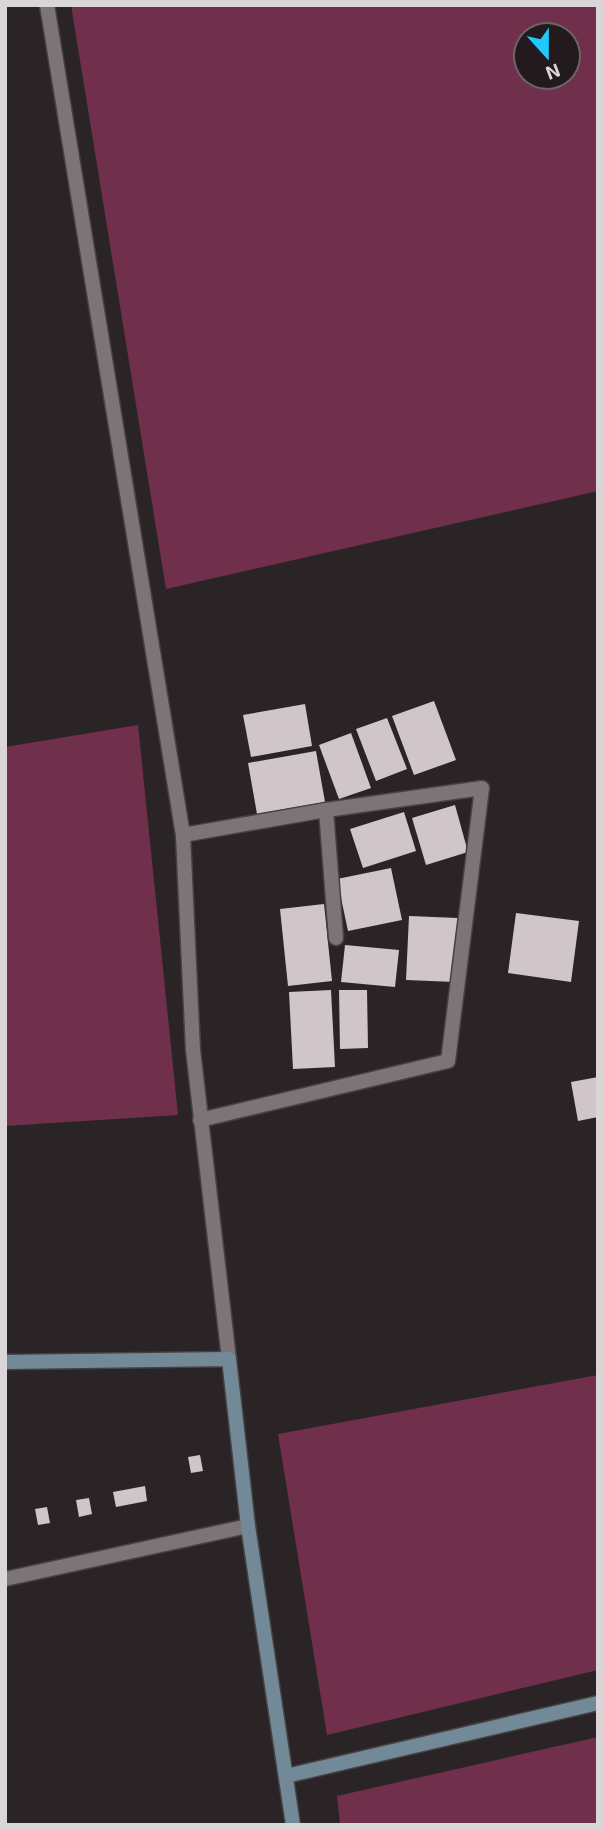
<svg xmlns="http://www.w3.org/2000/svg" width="603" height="1830" font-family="'Exo 2',sans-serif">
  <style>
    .green { fill: #70304c; fill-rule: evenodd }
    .building { fill: #d0c6c9 }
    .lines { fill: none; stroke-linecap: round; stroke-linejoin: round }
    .street-casing { stroke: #474143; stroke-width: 17 }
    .secondary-casing { stroke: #474143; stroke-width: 17 }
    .street { stroke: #7d7477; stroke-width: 14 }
    .secondary { stroke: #728a98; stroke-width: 14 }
  </style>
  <rect width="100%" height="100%" fill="#2b2426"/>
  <!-- green -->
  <g class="green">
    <path d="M71,5H598V491L166,589ZM526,35H568V77H526Z"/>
    <path d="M138,725L178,1115L5,1126V747Z"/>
    <path d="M598,1375V1670L327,1735L278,1434Z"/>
    <path d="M598,1737V1825H340L337,1796Z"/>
  </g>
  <!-- building -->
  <g class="building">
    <path d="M434,701L456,760L414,775L392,716Z"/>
    <path d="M305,704L312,746L251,757L243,715Z"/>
    <path d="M387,718L407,769L376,781L356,729Z"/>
    <path d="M351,733L371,788L339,799L319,745Z"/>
    <path d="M316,751L325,802L257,814L248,763Z"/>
    <path d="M455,805L468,852L426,865L412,818Z"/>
    <path d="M404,812L416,851L363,868L350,829Z"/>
    <path d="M391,868L402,920L348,931L337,879Z"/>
    <path d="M324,904L332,981L288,986L280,909Z"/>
    <path d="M516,913L579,921L571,982L508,973Z"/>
    <path d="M409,916L458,918L455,982L406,980Z"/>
    <path d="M345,945L399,950L395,987L341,982Z"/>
    <path d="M331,990L335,1067L293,1069L289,992Z"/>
    <path d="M339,990H367L368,1048L340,1049Z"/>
    <path d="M598,1077V1117L578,1121L571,1082Z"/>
    <path d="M200,1455L203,1471L191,1473L188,1457Z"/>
    <path d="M145,1486L147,1501L116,1507L113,1492Z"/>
    <path d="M89,1498L92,1514L79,1517L76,1500Z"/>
    <path d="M47,1507L50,1523L38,1525L35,1509Z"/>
  </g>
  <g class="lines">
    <!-- street casing -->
    <g class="street-casing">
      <g id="street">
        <path d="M47,5L183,835L193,1050L229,1359"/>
        <path d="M326,810L336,938"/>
        <path d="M183,835L326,810L482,788L448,1061L200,1120"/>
        <path d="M5,1579L248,1526"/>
      </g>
    </g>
    <!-- secondary casing -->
    <g class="secondary-casing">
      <g id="secondary">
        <path d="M5,1362L229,1359L248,1526L293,1825"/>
        <path d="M286,1776L598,1703"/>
      </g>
    </g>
    <!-- street -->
    <use href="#street" class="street"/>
    <!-- secondary -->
    <use href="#secondary" class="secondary"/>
  </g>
  <!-- border -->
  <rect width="603" height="1830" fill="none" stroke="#dad5d6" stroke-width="14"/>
  <!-- north arrow -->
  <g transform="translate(547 56) rotate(159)"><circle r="33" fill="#221a1d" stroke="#6c6567" stroke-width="2"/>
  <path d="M0-5L12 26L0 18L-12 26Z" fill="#22c9fd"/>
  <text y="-10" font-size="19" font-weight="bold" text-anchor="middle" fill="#dad5d6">N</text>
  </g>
</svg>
